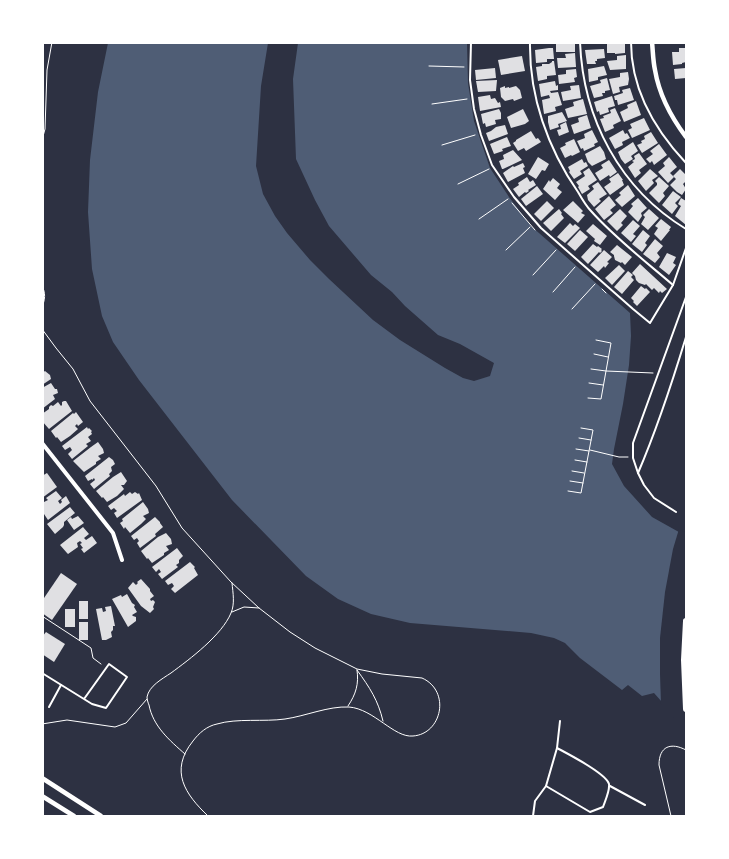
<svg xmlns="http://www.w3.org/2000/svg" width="729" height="859" font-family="'Golos Text',sans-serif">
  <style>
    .water { fill: #4f5d75 }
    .pier { fill: #2d3142 }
    .building { fill: #e0e0e3 }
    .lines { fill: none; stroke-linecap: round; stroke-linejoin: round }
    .path { stroke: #fff; stroke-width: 1 }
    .service { stroke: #fff; stroke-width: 2 }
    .minor { stroke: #fff; stroke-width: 4 }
    .tertiary { stroke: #fff; stroke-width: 4.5 }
    .trunk { stroke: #fff; stroke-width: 6 }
  </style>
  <rect width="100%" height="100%" fill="#2d3142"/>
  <!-- water -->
  <path class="water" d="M108,43H268L261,86L256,166L263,194L275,216L287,233L310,260L329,279L373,320L400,340L445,368L463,378L474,381L490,376L494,363L460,344L438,335L405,306L392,292L371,275L329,226L315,200L296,159L293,79L298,43H467L468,83L474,121L490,168L509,197L531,226L630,313L631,336L629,365L623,404L614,449L612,464L624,486L652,517L686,536V729L654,693L642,696L628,685L622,690L580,658L565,643L554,638L531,633L410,623L371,614L338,599L306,576L232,500L139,380L113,342L102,316L92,269L88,212L90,160L98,92Z"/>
  <!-- pier -->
  <path class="pier" d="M679,529L686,533V731L661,704L660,674V638L665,592L673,549Z"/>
  <!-- building -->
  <g class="building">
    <rect x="556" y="42" width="19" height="10"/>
    <path d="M614,42H625V53L615,54V53H607V44Z"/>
    <path d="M549,48H553L554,59H547V62L536,63L535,50Z"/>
    <path d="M679,48H686V62L682,63V64L673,65L672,52H679Z"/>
    <path d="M604,49L605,58L597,59V61H595L596,64H587L585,50Z"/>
    <path d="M575,53L576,67L558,68L557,58H566L565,54Z"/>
    <path d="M626,55V69L610,70L607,61L617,60V56Z"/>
    <path d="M522,56L525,71L501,75L498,60Z"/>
    <path d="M552,61H554L556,75L547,76V79L538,81L536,67L542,66V64H549L552,62Z"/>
    <path d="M604,66L607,75L598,77V80L589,82L588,69Z"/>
    <path d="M495,68L496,78L476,80L475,70Z"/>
    <path d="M686,68V78L675,79L674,69Z"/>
    <path d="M576,69L577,77L574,78L575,82L559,84L558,75L566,74V70Z"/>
    <path d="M628,72L629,79L628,85L619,87L620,92L613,94L609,79L620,77V73Z"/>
    <path d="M607,78L610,90L605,91V93H602L603,96L594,98L590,86L601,83L600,80Z"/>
    <path d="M497,80L496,91L478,92L476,81Z"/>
    <path d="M555,81L556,86L558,85V90L550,91L551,93L558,92L562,105L555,107L556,111L544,114L542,100L550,98L549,95L541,97L539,84Z"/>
    <path d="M579,85L581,98L563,101L561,92L571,90L570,86Z"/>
    <path d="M505,86V88L509,87V88L516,86L520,90L522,98L514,101L513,99L505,101L501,97L500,88Z"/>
    <path d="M630,88L634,100L618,105L617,100H615L614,96L623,93L622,90Z"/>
    <path d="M490,95L491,99L495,98L498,103L500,102L501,107L480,111L478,97Z"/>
    <path d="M612,96L615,106L608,108L609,112L600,115L599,111L597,112L594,102Z"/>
    <path d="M583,99L587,114L568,118L565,109L574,106L573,102Z"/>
    <path d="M636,101L641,115L624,122L620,112L628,108L627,105Z"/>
    <path d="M615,108L621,121L613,125L614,128L605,132L600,119L604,118L603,116L611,113L610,110Z"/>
    <path d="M499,109L501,113V119L495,120L496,124L486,127L485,123L483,124L481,114Z"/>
    <path d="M523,109L529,121L525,124L511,128L507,117Z"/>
    <path d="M562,112L567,121L558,124L559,127L550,130L548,122V116Z"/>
    <path d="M587,115L591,128L574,134L571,125L579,122L578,118Z"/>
    <path d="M644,118L650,130L632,138L628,130L632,128L630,124Z"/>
    <path d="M566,122L569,132L559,136L557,130L561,129L560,125Z"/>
    <path d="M505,125L508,134L489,141L486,133L491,131L496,127Z"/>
    <path d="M592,130L598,142L594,144L595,146L584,151L583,148L581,149L577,141L585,138L584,134Z"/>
    <path d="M623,130L625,134L627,133L630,138L622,142L623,145L615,149L609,138Z"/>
    <path d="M531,131L536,139L538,138L541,142L526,151L524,148L518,151L513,143L516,141V140Z"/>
    <path d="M651,132L658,143L642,153L637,145L642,143L641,141L645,139L644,136Z"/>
    <path d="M507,137L511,146L502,149L503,151L494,154L490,144Z"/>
    <path d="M574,139L580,152L572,156L571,155L565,158L560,148L566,145L565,143Z"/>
    <path d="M633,142L638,151L631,156L633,159L625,164L621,159L618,152Z"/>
    <path d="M659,144L667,155L654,165L652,161L650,163L646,159L653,154L650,151Z"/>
    <path d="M600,146L604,152L606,159L592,166L588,162L585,154Z"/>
    <path d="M513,150L522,160L503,169H502L499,161L504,159L503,155Z"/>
    <path d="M639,153L647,164L639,170L641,173L635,178L628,167L634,162L632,161L635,159L634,156Z"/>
    <path d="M538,157L549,164L545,171L542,170L536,179L528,174Z"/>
    <path d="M669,157L677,167L670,173L674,177L668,183L658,172L665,166L663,163Z"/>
    <path d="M582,159L584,163L586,162L588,166L580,171L582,174L574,179L569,172L570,171L568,167Z"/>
    <path d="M609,160L617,172L610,177L609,175L600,181L595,173L603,168L601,165Z"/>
    <path d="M523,163L525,167L523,168L525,173L508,182L503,173L513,166L514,167Z"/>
    <path d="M589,168L597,180L588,186L590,189L582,194L578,187L579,186L576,182L585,176L583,172Z"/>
    <path d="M650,169L658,176L652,180L654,183L646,191L638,181Z"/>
    <path d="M680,169L686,175L685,177L686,178V181L683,184L686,189L682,195L677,192L670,185L676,179L673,176Z"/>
    <path d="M618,173L623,180H622L624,185L610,195L604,187L611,182L609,179Z"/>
    <path d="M527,177L530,182L533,180L536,185L528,190L529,191L526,193L525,192L519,197L513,189L519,185L518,183Z"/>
    <path d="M659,177L669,186L663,193L665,196L659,203L649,193L657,185V183L655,181Z"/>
    <path d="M553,178L560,184L557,188L562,192L555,200L543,189L549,180L550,182Z"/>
    <path d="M598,182L607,194L599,199L601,201L594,207L588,200L587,195L594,189L592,186Z"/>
    <path d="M628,185L635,196L622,207L615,200L621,195L619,193Z"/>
    <path d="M537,186L543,194L526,206L521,199Z"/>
    <path d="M673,191L681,197L675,203L678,206L672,214L662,205Z"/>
    <path d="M609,196L616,205L610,210L613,213L604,220L595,209Z"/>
    <path d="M638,198L647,208L641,213L642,216L638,222L628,212L633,206L631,204Z"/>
    <path d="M681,198L686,201V225L675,216L681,206L678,204Z"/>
    <path d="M547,201L554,208L541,221L534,214Z"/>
    <path d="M573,201L583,211L581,213L585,215L578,223L563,210Z"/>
    <path d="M559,209L562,213L561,214L564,218L551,231L543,223Z"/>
    <path d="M620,209L627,216L621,223L623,225L617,231L607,221Z"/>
    <path d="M649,209L659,218L648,230L641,224L645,217L643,215Z"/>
    <path d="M661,219L671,227L669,230H670L661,241L654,234L658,228L655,226Z"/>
    <path d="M633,220L640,226L633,234L636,236L631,242L621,233Z"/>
    <path d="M570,223L573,226L575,224L580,228L565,243L557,237Z"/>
    <path d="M593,224L607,236L600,245L594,241L595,239L586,231Z"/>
    <path d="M580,230L588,237L575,251L567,244Z"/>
    <path d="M643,230L650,236L645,243L647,245L642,252L632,244Z"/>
    <path d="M655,239L663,246L657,253L660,257L655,263L643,254Z"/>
    <path d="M593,244L597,247L598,246L602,249L601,250L602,251L600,253L599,252L588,264L581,257Z"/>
    <path d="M617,245L632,257L625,265L622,262L621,263L615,260L614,256V255L610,252Z"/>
    <path d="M604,250L612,257L607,262L609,263L605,268L604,266L598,272L590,265Z"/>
    <path d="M667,253L676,257L673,263L676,265L669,275L659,267Z"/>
    <path d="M640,264L667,289L662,293L660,291L659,293L654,288L652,290L646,284L645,285L639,283L636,280L635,276L632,273Z"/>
    <path d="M619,265L625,271L612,285L605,278Z"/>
    <path d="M628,271L633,275L631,277L634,280L622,294L614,287Z"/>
    <path d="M641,286L645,289L646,288L650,292L637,306L633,302L634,301L631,298Z"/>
    <path d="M45,371L50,375L51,379L42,385V373Z"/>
    <path d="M51,383L55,389H57L58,393L53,395L55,399L42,409V388Z"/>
    <path d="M64,401H66L72,411L49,429L42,421L44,419L42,417V414L49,409V407L51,405L53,406L58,402L61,406L62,405V402Z"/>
    <path d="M76,412L83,422L78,426L77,424L75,426L78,429L70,436L61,442L57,437L56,438L51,431L73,413L74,414Z"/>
    <path d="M87,427L88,429L89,428L92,431L91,432L92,434L88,437L91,441L86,444L88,446L72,459L68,454L72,450L70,447L65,450L62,446Z"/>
    <path d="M98,442L103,449L104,453L98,456L101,459L96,462V464L84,472L73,461L91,447Z"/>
    <path d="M109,457L113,460L115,464L111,467L112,471L109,474L110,476L94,489L90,484L95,480L94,478L92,480V479L88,481L85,476Z"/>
    <path d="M121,472L127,481L124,485H121L124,489L117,496L107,502L103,497L102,498L96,491L113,477Z"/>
    <path d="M47,473L57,487L42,498V476Z"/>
    <path d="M56,491L62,498L58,501L60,504L62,502L61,500L66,496L70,503L48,520L44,514L42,515V503L48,500L46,498Z"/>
    <path d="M130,492L132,494L135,492L138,494L139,493L142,500L117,518L114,513L117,511L114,508L111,510L108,506L124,494L125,496Z"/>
    <path d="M143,502L148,509L149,513L143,516L146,519L141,524L130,533L125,527L124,529L120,523L123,521L122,519Z"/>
    <path d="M70,507L75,513L64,522V525L63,527L55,534L47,524Z"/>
    <path d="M78,516L84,523L74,530L67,520L71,517L72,519Z"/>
    <path d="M155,517L160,522V523L163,527L155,534L156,536L140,548L137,543L139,541L137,538L134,540L131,536Z"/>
    <path d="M83,527L89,534L84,538L86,540L92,536L97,543L84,553L81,549L83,548L80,544L82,543L80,541L77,543L78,547L68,554L67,553L60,545Z"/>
    <path d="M166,533L171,539L172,544L166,546L169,550L164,553V555L152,563L148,558L147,559L141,551L158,537Z"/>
    <path d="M177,548L183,556L179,560V563L176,565L178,567L162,579L158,574L161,572L159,569L156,572L152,567Z"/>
    <path d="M190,562L195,567L194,568L198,575L175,593L171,589L174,586L172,583L168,585L165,581Z"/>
    <path d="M61,573L77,584L52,620L42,613V601Z"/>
    <path d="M141,579L150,589V591L154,596L150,599L151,601L153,600L155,602L153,607L154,609L150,613L141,606L128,588L133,582L136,585L138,583L137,582Z"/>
    <path d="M127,594L132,603L135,605L134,607L137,612L132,615L133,616L136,617V621L128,627L112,599L121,595L122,597Z"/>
    <rect x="79" y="601" width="9" height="18"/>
    <path d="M111,606L115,626H113V630L111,632L112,637L106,640H102L96,609L102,608L103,612L106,611L105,607Z"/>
    <rect x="65" y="609" width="10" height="18"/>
    <rect x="79" y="622" width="9" height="18"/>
    <path d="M46,632L65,644L54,662L42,654V637Z"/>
  </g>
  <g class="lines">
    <!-- path -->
    <g class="path">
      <path d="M429,66L464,67"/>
      <path d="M432,104L467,99"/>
      <path d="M42,140L45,129L47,70L52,42"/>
      <path d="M442,145L475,135"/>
      <path d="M458,184L489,169"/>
      <path d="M512,203L535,230"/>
      <path d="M479,219L508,199"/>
      <path d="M506,250L530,227"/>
      <path d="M533,275L556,250"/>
      <path d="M42,286C46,293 45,300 42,307"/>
      <path d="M602,289L606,293"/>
      <path d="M553,292L575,267"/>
      <path d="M572,309L595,284"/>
      <path d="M42,329L56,348L73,369L90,401L156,486L182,528L231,582L259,608L290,632L315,648L357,669L382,674L422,678C451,691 442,734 413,736C394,738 374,709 349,707C328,706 306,716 285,719C264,722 237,718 217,724C207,726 199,733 193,741C169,771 185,794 208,816"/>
      <path d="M594,354L608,357"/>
      <path d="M591,369L606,371L653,373"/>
      <path d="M589,383L603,385"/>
      <path d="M588,398L601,399L611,343L596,340"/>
      <path d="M579,438L591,440"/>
      <path d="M576,449L589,451"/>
      <path d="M590,450L619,457H628"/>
      <path d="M575,460L587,462"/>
      <path d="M572,471L584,473"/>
      <path d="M570,481L583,483"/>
      <path d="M568,491L581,493L593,430L581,428"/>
      <path d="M232,612L244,607L259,608"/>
      <path d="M42,616L91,648L93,658L101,664"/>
      <path d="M357,670C370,688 378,700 383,721"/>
      <path d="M348,706C356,694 359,684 357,670"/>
      <path d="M42,724L67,720L115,727L126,723L147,699"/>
      <path d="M185,754C169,740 153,726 149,705C148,703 147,699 147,697C149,686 162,679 171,673C190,659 222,635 231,613C235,604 233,593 232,583"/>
      <path d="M671,816L659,765C659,746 671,742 686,750"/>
    </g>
    <!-- service -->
    <g class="service">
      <path d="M471,42L470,80L474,109L481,135L492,165L514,197L541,228L633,309L650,323L673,285L686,248"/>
      <path d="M530,42C529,96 548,149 578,192C582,199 586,206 591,211C615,238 645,261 673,285"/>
      <path d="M580,42C583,119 620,189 686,229"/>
      <path d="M631,42C631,89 655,130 686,163"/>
      <path d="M638,473C657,429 672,383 686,337"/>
      <path d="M676,512L654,498L644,485L638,473L633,458V443L686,297"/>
      <path d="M42,673L92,704L106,708L127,677L109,664L84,699"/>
      <path d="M49,707L61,685"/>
      <path d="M546,786L590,812L603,807C605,801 610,791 609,784C606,773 568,754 557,748"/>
      <path d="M610,786L645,805"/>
      <path d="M533,816L535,801L546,786L557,748L560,721"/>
    </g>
    <!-- minor -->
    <path class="minor" d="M42,443L113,533L122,560"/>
    <!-- tertiary -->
    <g class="tertiary">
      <path d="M652,42C653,52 653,61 655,70C659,94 671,117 686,137"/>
      <path d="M42,778L101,816"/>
      <path d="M42,796L74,816"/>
    </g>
    <!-- trunk -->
    <path class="trunk" d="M686,621L684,660L686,709"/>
  </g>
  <!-- border -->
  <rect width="729" height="859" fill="none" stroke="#ffffff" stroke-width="88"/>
</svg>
